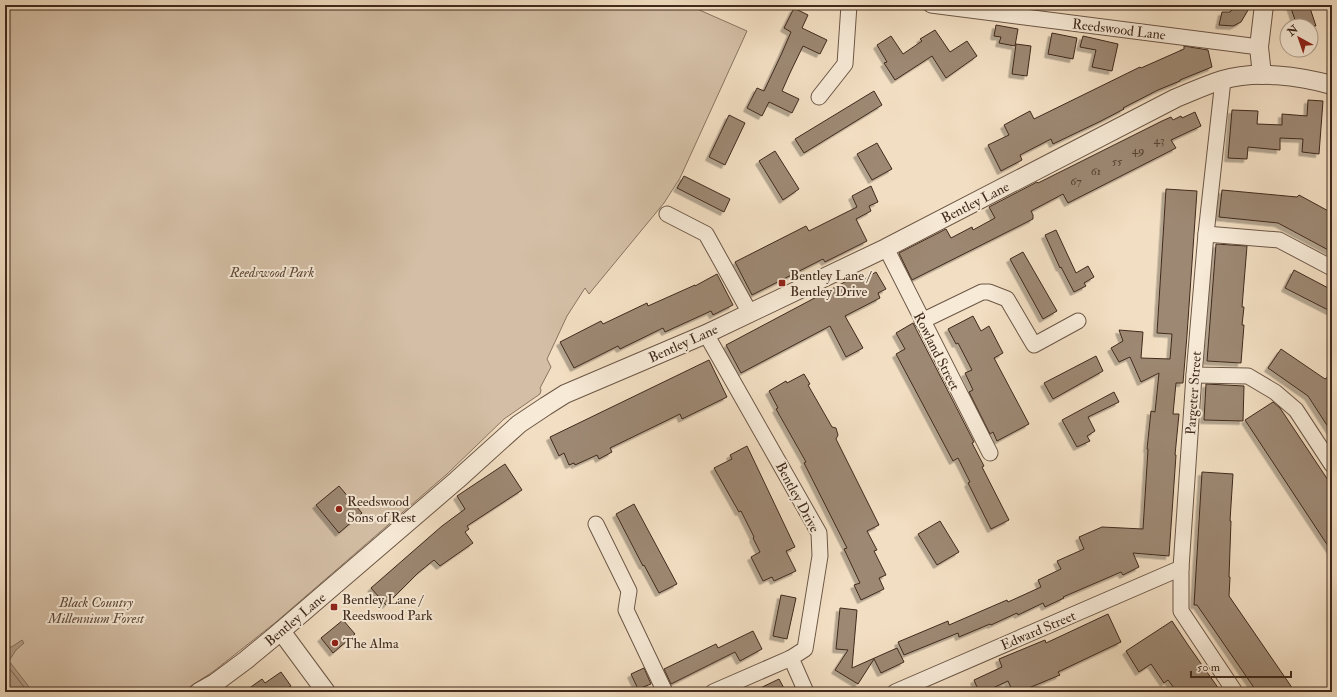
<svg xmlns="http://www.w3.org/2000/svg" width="1337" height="697" font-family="'IM FELL Double Pica',serif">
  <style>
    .green { fill: #d4bfa6; stroke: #8a7462 }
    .water { fill: #b5a18a; stroke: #86715e }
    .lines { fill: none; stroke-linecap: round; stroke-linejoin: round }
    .shore { stroke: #7a6654; stroke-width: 1 }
    .building { fill: #9d8873; stroke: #402a1d; filter: url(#shadow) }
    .minor-casing { stroke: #6c5746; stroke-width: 17 }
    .tertiary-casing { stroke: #6c5746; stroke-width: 20 }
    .minor { stroke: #f7ead7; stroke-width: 15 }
    .tertiary { stroke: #f7ead7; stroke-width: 18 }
    .poi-dot { fill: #8f2418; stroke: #f7ead7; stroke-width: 1.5 }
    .labels { text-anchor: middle; stroke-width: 4; stroke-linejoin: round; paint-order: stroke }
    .number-label { font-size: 12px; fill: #574232 }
    .street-label { font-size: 14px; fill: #402a1d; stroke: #f7ead7 }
    .park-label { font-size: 14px; font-style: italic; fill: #5e4838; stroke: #f7ead7 }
    .poi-label { font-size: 14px; fill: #402a1d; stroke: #f7ead7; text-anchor: start }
  </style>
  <defs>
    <filter id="shadow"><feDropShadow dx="-3.5" dy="3.5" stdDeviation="0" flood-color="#0004"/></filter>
  </defs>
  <rect width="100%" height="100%" fill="#f2dec2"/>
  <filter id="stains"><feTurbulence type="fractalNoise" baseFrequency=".005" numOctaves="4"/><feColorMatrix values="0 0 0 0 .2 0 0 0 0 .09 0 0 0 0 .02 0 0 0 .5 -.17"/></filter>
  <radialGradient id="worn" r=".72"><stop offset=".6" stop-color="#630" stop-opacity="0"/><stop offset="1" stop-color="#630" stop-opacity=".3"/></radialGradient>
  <!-- green -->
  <path class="green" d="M5,5H688L747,31L680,178L664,203L589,294L585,288L567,316L547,359L551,367L540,388L541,390L540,394L504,419L447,474L276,622L214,671L182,692H5Z"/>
  <!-- water -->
  <path class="water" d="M22,640L24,643L16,650L9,661L33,692H5V650L13,646Z"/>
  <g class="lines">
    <!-- shore -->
    <path class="shore" d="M5,653L8,655L5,660L6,664L28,692"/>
  </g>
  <!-- building -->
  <g class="building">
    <path d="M1236,5H1251L1241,22L1233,26L1219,25L1222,12H1230Z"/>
    <path d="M1290,5H1309L1316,26H1297Z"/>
    <path d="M794,8L808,15L802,28L827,40L820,54L803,46L790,73L782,91L799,99L792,113L769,102L762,116L747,108L757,88L764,91L781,55L791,32L784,28Z"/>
    <path d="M996,25L1018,29L1015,46L999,43L1001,37L994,36Z"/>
    <path d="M935,30L950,52L967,41L977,56L946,78L932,56L895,80L884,63L887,62L877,45L891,36L903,54L922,41L920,39Z"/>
    <path d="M1052,33L1077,38L1073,59L1048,54Z"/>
    <path d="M1083,36L1118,44L1112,71L1092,67L1096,50L1080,47Z"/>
    <path d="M1016,44L1031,46L1027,76L1012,74Z"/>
    <path d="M1184,46L1208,50L1212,67L1180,80V81L1158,90L1123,108L1124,109L1101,121L1053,144L1051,139L1020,155L1022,160L1001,171L988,145L1009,135L1004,125L1030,111L1034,119L1140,67L1141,68L1184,49Z"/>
    <path d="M874,91L882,105L804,153L795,139Z"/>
    <path d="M1308,100L1323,101L1319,154L1302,152L1303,139L1280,138V150L1248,147L1247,159L1228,158L1232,110L1258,111L1257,124L1282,125V114L1307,116Z"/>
    <path d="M1195,112L1201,126L1171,140L1176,148L1068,203L1063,194L1031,211L1033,215V219L912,280L899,253L946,229L951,238L972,227L973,230L995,218L989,207L1037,182L1038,183L1162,121L1171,117L1173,120L1181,116L1182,118Z"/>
    <path d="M729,115L745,123L725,165L709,157Z"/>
    <path d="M877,143L892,169L872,180L857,154Z"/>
    <path d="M775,151L799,189L783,200L759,161Z"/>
    <path d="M684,176L730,199L724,212L677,188Z"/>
    <path d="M871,186L878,202L869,206L871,211L856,219L867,241L825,262L823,259L752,295L735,262L806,226L809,231L857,207L852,196Z"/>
    <path d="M1166,189L1197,191L1187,335L1183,383H1176L1173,414H1179L1175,455H1176L1169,556L1133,553L1139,567L1123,575L1121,572L1063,597L1064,598L1045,607L1043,603L1018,615L1017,613L991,625L990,624L959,637L958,633L904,655L898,642L948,621L949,625L1007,600L1008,602L1041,587L1038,580L1061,569L1057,561L1084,549L1079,537L1102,527L1143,529L1148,449H1147L1151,411L1155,412L1159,373L1141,382L1130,357L1119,362L1111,348L1123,341L1119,330L1143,332L1141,358L1170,359L1172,334L1157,333Z"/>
    <path d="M1222,190L1297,197L1299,195L1332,213V252L1278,223L1219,217Z"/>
    <path d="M1056,230L1076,273L1088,266L1094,277L1084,283L1086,286L1074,292L1061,267L1060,268L1045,235Z"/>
    <path d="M1216,244L1247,246L1242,307H1244L1242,325H1244L1241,363L1207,361Z"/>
    <path d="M1023,252L1057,311L1043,319L1010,259Z"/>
    <path d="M1294,270L1332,290V312L1285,288Z"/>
    <path d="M876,272L886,289L878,293L880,298L845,316L863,348L846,357L830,326L741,373L726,345L858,275L861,281Z"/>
    <path d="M717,274L733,305L713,315L711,311L665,332L663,328L620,349L618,346L574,368L560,342L601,321L603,324L647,303L648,306L695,285V286Z"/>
    <path d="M973,316L981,331L989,326L1003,353L994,358L1029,424L997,441L993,432L990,434L969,392L973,390L965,373L972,370L958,343L956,344L948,329Z"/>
    <path d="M913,323L974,442L972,443L984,466L982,467L1009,520L991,529L968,483L970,482L958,458L953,461L896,354L905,349L896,333Z"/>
    <path d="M1281,349L1325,379L1332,374V433L1308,396L1268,368Z"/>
    <path d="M1096,356L1103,371L1053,399L1044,383Z"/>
    <path d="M709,360L727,397L682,419L680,414L610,448L612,452L599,459L597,455L575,465L574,463L569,465L564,453L559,456L550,437Z"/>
    <path d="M804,374L810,384L808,385L832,427L836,428L838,435L836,439L879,525L867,531L877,550L874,551L886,575L879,578L884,589L861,600L854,585L860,583L844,549L847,548L804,463L806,462L776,409L778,408L769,391L786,381L787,383Z"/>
    <path d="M1206,384L1244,386L1243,421L1204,420Z"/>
    <path d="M1114,392L1119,402L1088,417L1095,431L1087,436L1090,441L1077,447L1062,420Z"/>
    <path d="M1273,402L1280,408L1332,486V552L1245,420Z"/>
    <path d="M747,446L795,547L786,551L796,571L774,581L772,577L763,581L751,557L760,552L753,538L754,537L741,511L739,512L714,468L732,459L730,455Z"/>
    <path d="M505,464L522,490L467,526L469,529L465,532L473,543L440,566L434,560L418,573L386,605L371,588L442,526L465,509L457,496Z"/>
    <path d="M1202,472L1233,474L1230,521H1231L1229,577H1230L1229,596L1295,692H1257L1197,605H1194Z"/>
    <path d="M339,486L362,513L339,533L316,505Z"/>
    <path d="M634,504L677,584L659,593L644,565L643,566L616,514Z"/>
    <path d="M940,521L959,552L937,565L918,534Z"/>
    <path d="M781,595L796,598L787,639L773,636Z"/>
    <path d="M840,608L857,610L852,668L897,648L904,662L881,673L874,659L858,684L835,670L848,650L836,649Z"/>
    <path d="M1108,614L1121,642L1058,672L1060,675L1019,692H1013L1008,681L984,692H979L974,680L1002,667L999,659L1045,640L1046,643Z"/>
    <path d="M343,620L355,634L333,653L321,638Z"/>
    <path d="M1172,621L1188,645L1221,692H1177L1168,680L1164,683L1151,664L1139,672L1126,651Z"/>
    <path d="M753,631L762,649L740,661L735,652L671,684L664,669L716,644L718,648Z"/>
    <path d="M644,668L651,684L638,689L631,674Z"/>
    <path d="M281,672L291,686L282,692H244L262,679L265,683Z"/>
    <path d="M779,679L786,692H752Z"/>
  </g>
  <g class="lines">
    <!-- minor casing -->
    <g class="minor-casing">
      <g id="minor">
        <path d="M931,5L1259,47"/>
        <path d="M1223,80L1206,234L1194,375L1181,568V611L1235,692"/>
        <path d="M819,97L845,64L849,5"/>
        <path d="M667,214L706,234L750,313"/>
        <path d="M1206,234L1279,240L1332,268"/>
        <path d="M886,248L990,453"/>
        <path d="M922,321L982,292H989L1007,299L1034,345L1078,321"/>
        <path d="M706,334L819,533L820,556L805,649L791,658L806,692"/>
        <path d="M1194,375L1248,376L1275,392L1296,410L1332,465"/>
        <path d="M596,524L629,591L626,610L665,692"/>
        <path d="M713,692L791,658"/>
        <path d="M895,692L1181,568"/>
      </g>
    </g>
    <!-- tertiary casing -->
    <g class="tertiary-casing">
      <g id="tertiary">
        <path d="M1262,75L1259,47L1264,5"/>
        <path d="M281,631L326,692"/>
        <path d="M199,692L215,683L246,660L281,631L457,480L519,424L546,406L565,394L706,334L886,248L1176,98C1191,92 1206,85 1222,80C1256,70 1299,76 1332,85"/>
      </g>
    </g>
    <!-- minor -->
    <use href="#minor" class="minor"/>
    <!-- tertiary -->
    <use href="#tertiary" class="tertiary"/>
  </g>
  <!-- markers -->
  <g class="poi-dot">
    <rect x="778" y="279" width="8" height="8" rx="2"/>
    <circle cx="339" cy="509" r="4"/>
    <rect x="330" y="603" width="8" height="8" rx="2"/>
    <circle cx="335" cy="643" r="4"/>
  </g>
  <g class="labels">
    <!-- number labels -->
    <g class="number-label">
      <text x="1159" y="144">43</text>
      <text x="1138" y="154">49</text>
      <text x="1117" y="165">55</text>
      <text x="1096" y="175">61</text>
      <text x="1076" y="185">67</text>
    </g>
    <!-- street labels -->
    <g class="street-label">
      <text transform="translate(1119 29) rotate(7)" y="5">Reedswood Lane</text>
      <text transform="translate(975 202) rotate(-27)" y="5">Bentley Lane</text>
      <text transform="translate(683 343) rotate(-24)" y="5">Bentley Lane</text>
      <text transform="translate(937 351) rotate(63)" y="5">Rowland Street</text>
      <text transform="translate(1193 393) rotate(-86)" y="5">Pargeter Street</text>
      <text transform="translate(798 497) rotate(62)" y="5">Bentley Drive</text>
      <text transform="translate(295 619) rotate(-40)" y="5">Bentley Lane</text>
      <text transform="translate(1038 630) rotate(-23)" y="5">Edward Street</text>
    </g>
    <!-- park labels -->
    <g class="park-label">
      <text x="272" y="277">Reedswood Park</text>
      <text x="96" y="607">Black Country<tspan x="96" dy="16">Millennium Forest</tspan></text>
    </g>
    <!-- poi labels -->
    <g class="poi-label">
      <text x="790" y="280">Bentley Lane /<tspan x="790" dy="16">Bentley Drive</tspan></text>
      <text x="347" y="506">Reedswood<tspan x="347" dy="16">Sons of Rest</tspan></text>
      <text x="342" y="604">Bentley Lane /<tspan x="342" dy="16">Reedswood Park</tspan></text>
      <text x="343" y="648">The Alma</text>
    </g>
  </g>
  <!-- margin -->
  <rect width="1337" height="697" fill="none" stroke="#f2dec2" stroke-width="20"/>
  <rect x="6" y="6" width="1325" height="685" fill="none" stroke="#402a1d" stroke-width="2"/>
  <rect x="10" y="10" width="1317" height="677" fill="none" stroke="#402a1d"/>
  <!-- north arrow -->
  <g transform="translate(1299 38) rotate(320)"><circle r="19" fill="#f7ead7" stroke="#ae9d8d"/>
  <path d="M0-3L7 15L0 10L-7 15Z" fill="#8f2418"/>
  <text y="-6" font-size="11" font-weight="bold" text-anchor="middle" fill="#402a1d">N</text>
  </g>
  <!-- scale -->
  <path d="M1191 671v6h100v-6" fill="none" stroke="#402a1d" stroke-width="2"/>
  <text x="1197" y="671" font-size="12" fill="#402a1d" stroke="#f7ead7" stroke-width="3" paint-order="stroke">50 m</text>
  <rect width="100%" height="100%" filter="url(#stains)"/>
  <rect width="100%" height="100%" fill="url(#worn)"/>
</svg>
